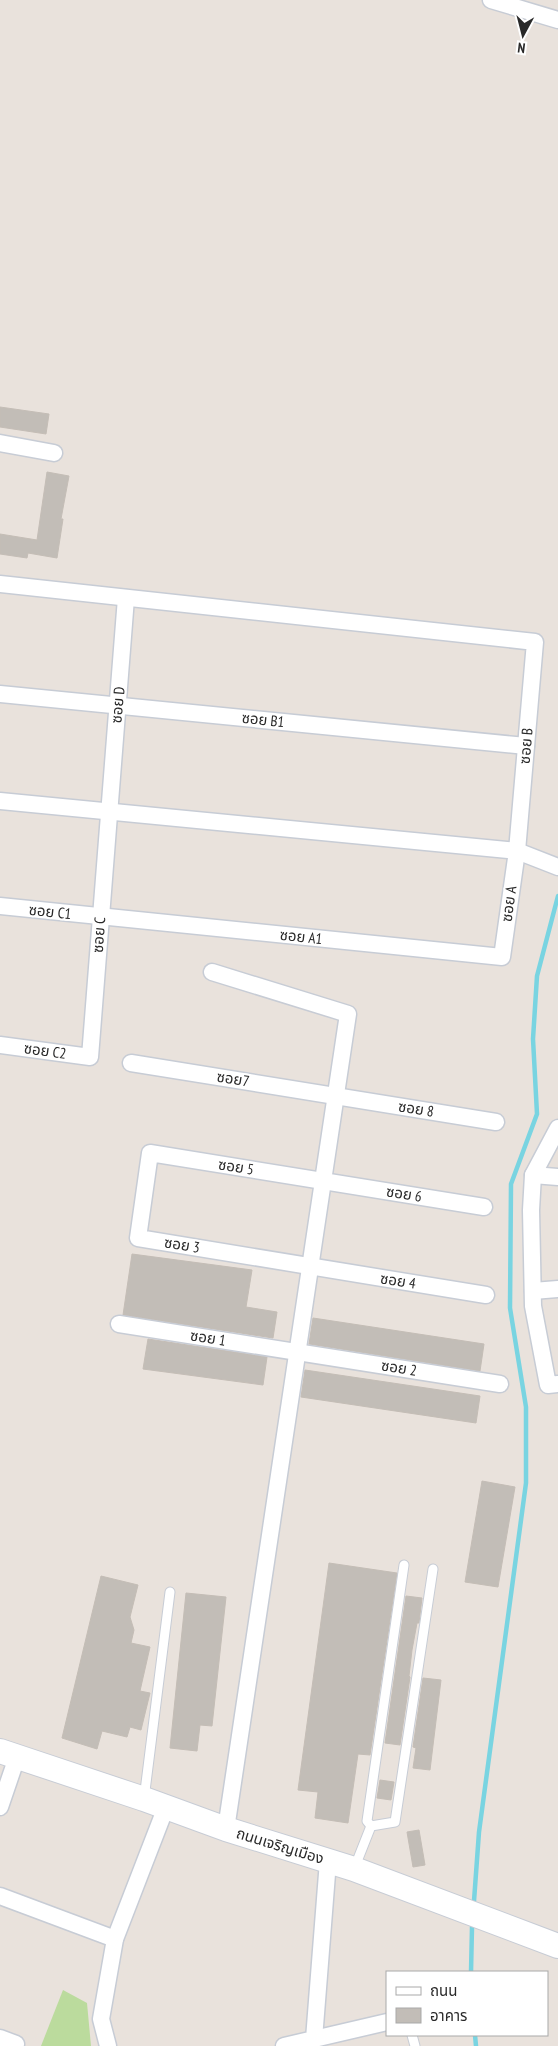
<svg xmlns="http://www.w3.org/2000/svg" width="558" height="2046" font-family="'PT Sans Narrow','Noto Sans Thai',sans-serif">
  <style>
    .green { fill: #bbdb9d }
    .lines { fill: none; stroke-linecap: round; stroke-linejoin: round }
    .stream { stroke: #79d4e1; stroke-width: 4.5 }
    .building { fill: #c2bdb7; stroke: #c4bdb6 }
    .lane-casing { stroke: #c7ccd5; stroke-width: 11 }
    .street-casing { stroke: #c7ccd5; stroke-width: 19 }
    .secondary-casing { stroke: #c7ccd5; stroke-width: 26 }
    .lane { stroke: #fff; stroke-width: 9 }
    .street { stroke: #fff; stroke-width: 16 }
    .secondary { stroke: #fff; stroke-width: 24 }
    .labels { text-anchor: middle; stroke-width: 4; stroke-linejoin: round; paint-order: stroke }
    .street-label { font-size: 15px; fill: #292929; stroke: #fff }
  </style>
  <rect width="100%" height="100%" fill="#e9e2dc"/>
  <!-- green -->
  <path class="green" d="M63,1990L87,2003L91,2046H41Z"/>
  <g class="lines">
    <!-- stream -->
    <g class="stream">
      <path d="M474,1901L479,1832L526,1483V1407L510,1308L511,1184L537,1114L533,1039L537,976L558,896"/>
      <path d="M471,1972L472,1927"/>
      <path d="M475,2035L476,2046"/>
    </g>
  </g>
  <!-- building -->
  <g class="building">
    <path d="M0,407L49,414L46,434L0,427Z"/>
    <path d="M47,472L69,476L61,519H63L57,558L28,553L27,558L0,554V534L37,540Z"/>
    <path d="M132,1254L252,1270L246,1307L277,1312L273,1338L123,1315Z"/>
    <path d="M313,1318L484,1344L480,1371L309,1344Z"/>
    <path d="M148,1339L267,1357L263,1385L143,1369Z"/>
    <path d="M305,1370L480,1396L476,1423L301,1397Z"/>
    <path d="M482,1481L515,1487L498,1587L465,1582Z"/>
    <path d="M329,1563L397,1573L370,1755L358,1754L348,1823L315,1818L318,1792L298,1790Z"/>
    <path d="M101,1576L138,1585L130,1617L134,1630L131,1643L150,1647L140,1691L150,1693L141,1730L130,1727L127,1737L102,1731L97,1749L62,1738Z"/>
    <path d="M186,1593L226,1597L212,1726L200,1725L197,1751L170,1748Z"/>
    <path d="M406,1596L422,1598L419,1623H417L412,1650L409,1676L410,1677L400,1745L385,1743Z"/>
    <path d="M423,1678L441,1680L430,1770L413,1768L416,1748L413,1747Z"/>
    <path d="M380,1780L394,1782L391,1800L377,1798Z"/>
    <path d="M419,1830L425,1865L413,1867L407,1832Z"/>
  </g>
  <g class="lines">
    <!-- lane casing -->
    <g class="lane-casing">
      <g id="lane">
        <path d="M144,1799L170,1592"/>
        <path d="M371,1826L367,1821L404,1565"/>
        <path d="M354,1869L371,1826L395,1822L433,1569"/>
        <path d="M412,2035L415,2046"/>
      </g>
    </g>
    <!-- street casing -->
    <g class="street-casing">
      <g id="street">
        <path d="M491,0L558,20"/>
        <path d="M0,443L54,453"/>
        <path d="M0,584L535,642L517,851L502,957L0,906"/>
        <path d="M0,694L526,746"/>
        <path d="M0,801L517,851L558,867"/>
        <path d="M212,972L348,1014L226,1829"/>
        <path d="M0,1045L90,1057L126,598"/>
        <path d="M131,1063L496,1122"/>
        <path d="M558,1128L533,1175L531,1210L533,1306L548,1385L558,1384"/>
        <path d="M533,1175L558,1177"/>
        <path d="M484,1207L150,1153L138,1238L486,1295"/>
        <path d="M533,1291L558,1289"/>
        <path d="M119,1324L500,1384"/>
        <path d="M0,1807L17,1757"/>
        <path d="M0,1896L115,1939"/>
        <path d="M0,2038L16,2044"/>
        <path d="M314,2039L387,2022"/>
        <path d="M108,2046L101,2019L115,1939L166,1807"/>
        <path d="M284,2046L314,2039L328,1861"/>
      </g>
    </g>
    <!-- secondary casing -->
    <g class="secondary-casing">
      <path id="secondary" d="M0,1751L144,1799L226,1829L354,1869L558,1946"/>
    </g>
    <!-- lane -->
    <use href="#lane" class="lane"/>
    <!-- street -->
    <use href="#street" class="street"/>
    <!-- secondary -->
    <use href="#secondary" class="secondary"/>
  </g>
  <g class="labels">
    <!-- street labels -->
    <g class="street-label">
      <text transform="translate(118 705) rotate(-85)" y="5">ซอย D</text>
      <text transform="translate(263 720) rotate(6)" y="5">ซอย B1</text>
      <text transform="translate(526 746) rotate(-85)" y="5">ซอย B</text>
      <text transform="translate(509 904) rotate(-82)" y="5">ซอย A</text>
      <text transform="translate(50 912) rotate(6)" y="5">ซอย C1</text>
      <text transform="translate(99 935) rotate(-86)" y="5">ซอย C</text>
      <text transform="translate(301 937) rotate(6)" y="5">ซอย A1</text>
      <text transform="translate(45 1051) rotate(8)" y="5">ซอย C2</text>
      <text transform="translate(233 1079) rotate(9)" y="5">ซอย7</text>
      <text transform="translate(416 1109) rotate(9)" y="5">ซอย 8</text>
      <text transform="translate(236 1167) rotate(9)" y="5">ซอย 5</text>
      <text transform="translate(404 1194) rotate(9)" y="5">ซอย 6</text>
      <text transform="translate(182 1245) rotate(9)" y="5">ซอย 3</text>
      <text transform="translate(398 1281) rotate(9)" y="5">ซอย 4</text>
      <text transform="translate(208 1338) rotate(9)" y="5">ซอย 1</text>
      <text transform="translate(399 1368) rotate(9)" y="5">ซอย 2</text>
      <text transform="translate(280 1846) rotate(17)" y="5">ถนนเจริญเมือง</text>
    </g>
  </g>
  <!-- legend -->
  <rect x="386" y="1971" width="162" height="65" fill="#ffffff" stroke="#a9a9a9"/>
  <rect x="396" y="1987" width="25" height="8" fill="#ffffff" stroke="#a9a9a9"/>
  <text x="430" y="1996" font-size="15" fill="#292929">ถนน</text>
  <rect x="396" y="2008" width="25" height="15" fill="#c2bdb7" stroke="#a9a9a9"/>
  <text x="430" y="2021" font-size="15" fill="#292929">อาคาร</text>
  <!-- north arrow -->
  <g transform="translate(523 35) rotate(187)" stroke="#ffffff" stroke-width="4" paint-order="stroke">
  <path d="M0-4L9 19L0 12L-9 19Z" fill="#292929"/>
  <text y="-8" font-size="14" font-weight="bold" text-anchor="middle" fill="#292929">N</text>
  </g>
</svg>
